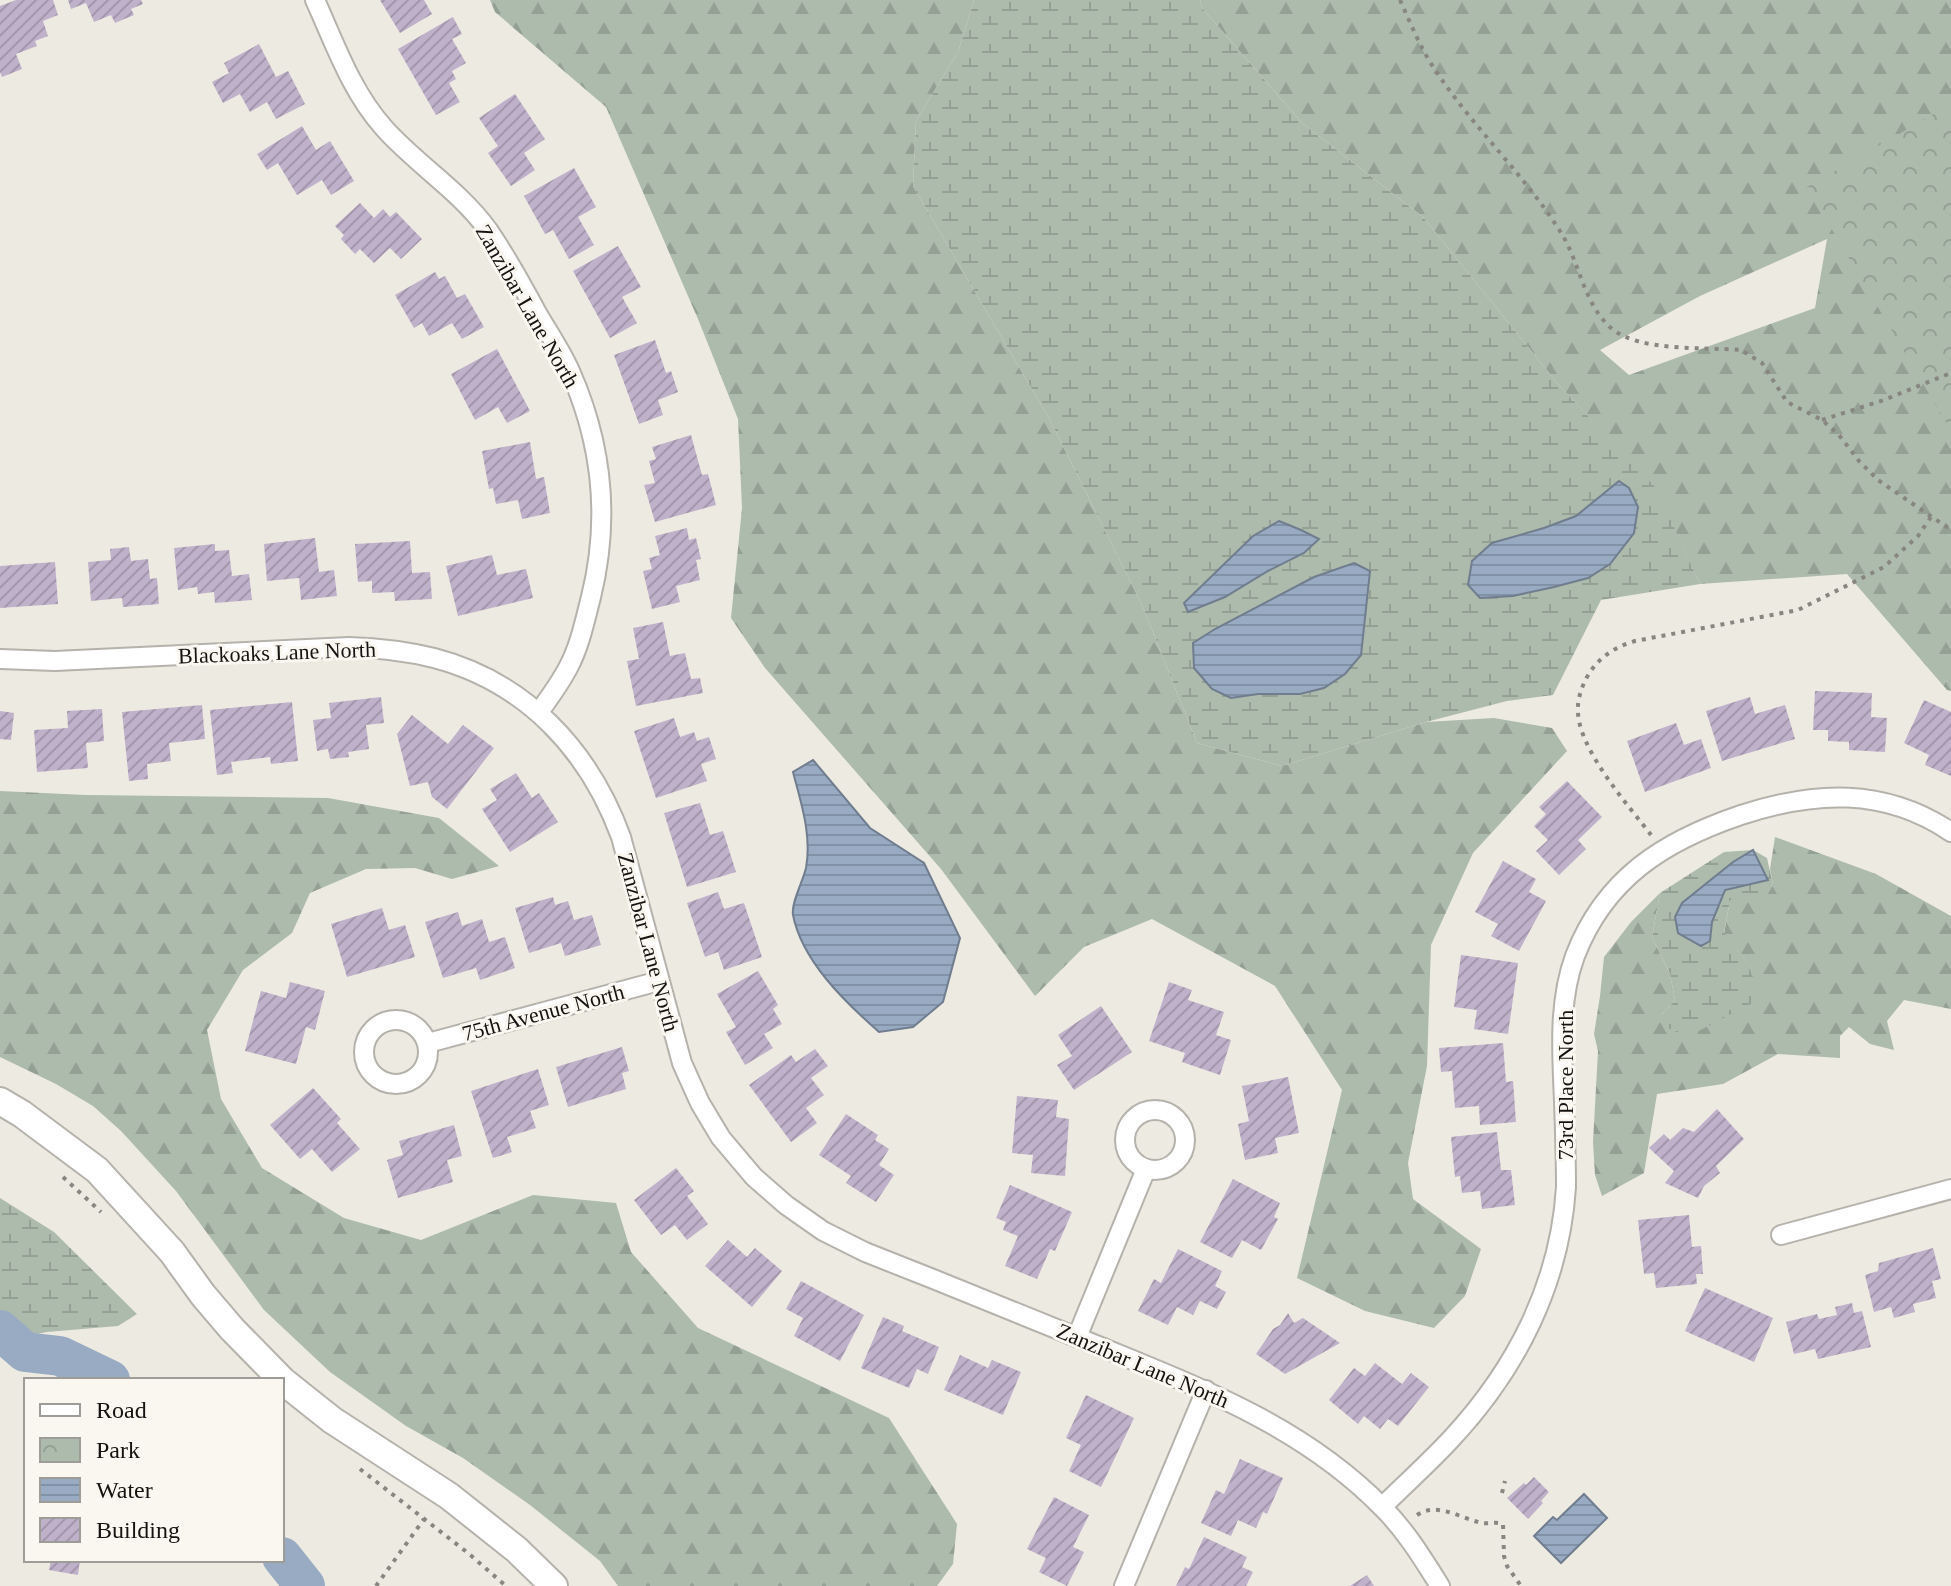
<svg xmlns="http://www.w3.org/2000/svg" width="1951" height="1586" font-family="Georgia,serif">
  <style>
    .forest { fill: url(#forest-firs); fill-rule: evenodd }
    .wetland { fill: url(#wetland-marsh) }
    .park { fill: url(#park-crowns) }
    .water { fill: url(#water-rules); stroke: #707d8e; stroke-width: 2 }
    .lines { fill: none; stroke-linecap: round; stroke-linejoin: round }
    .river { stroke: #98abc3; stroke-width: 40 }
    .building { fill: url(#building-hatch) }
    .street-casing { stroke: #b5b2ab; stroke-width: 22 }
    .secondary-casing { stroke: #b5b2ab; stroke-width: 30 }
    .path { stroke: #888681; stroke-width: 4; stroke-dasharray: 4 6; stroke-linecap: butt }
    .street { stroke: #fff; stroke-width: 18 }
    .secondary { stroke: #fff; stroke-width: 26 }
    .labels { text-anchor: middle; stroke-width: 6; stroke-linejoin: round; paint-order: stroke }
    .street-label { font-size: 22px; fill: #141311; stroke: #faf7f0 }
  </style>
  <defs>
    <pattern id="forest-firs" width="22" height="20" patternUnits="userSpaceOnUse" patternTransform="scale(2)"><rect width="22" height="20" fill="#adbbac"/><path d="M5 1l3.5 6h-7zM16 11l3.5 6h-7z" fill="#94a093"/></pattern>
    <pattern id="wetland-marsh" width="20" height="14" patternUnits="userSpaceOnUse" patternTransform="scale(2)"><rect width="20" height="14" fill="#adbbac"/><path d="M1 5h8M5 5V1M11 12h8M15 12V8" fill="none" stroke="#94a093"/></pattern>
    <pattern id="park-crowns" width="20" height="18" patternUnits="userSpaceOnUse" patternTransform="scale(2)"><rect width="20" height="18" fill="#adbbac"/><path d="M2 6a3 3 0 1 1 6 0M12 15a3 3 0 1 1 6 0" fill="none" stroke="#94a093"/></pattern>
    <pattern id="water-rules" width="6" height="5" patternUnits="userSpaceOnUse" patternTransform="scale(2)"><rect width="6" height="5" fill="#98abc3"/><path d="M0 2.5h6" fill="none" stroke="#8292a6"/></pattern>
    <pattern id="building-hatch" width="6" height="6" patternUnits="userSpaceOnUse" patternTransform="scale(2)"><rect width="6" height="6" fill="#c0b1cb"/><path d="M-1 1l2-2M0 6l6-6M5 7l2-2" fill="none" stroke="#a497ad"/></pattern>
  </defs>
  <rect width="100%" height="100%" fill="#edeae2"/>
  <!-- forest -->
  <g class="forest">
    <path d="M490,0H974L958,52L916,121L913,186L1050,420L1143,607L1197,743L1282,766L1426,722L1494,718L1552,728L1567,751L1473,853L1431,945L1427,1066L1408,1163L1413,1199L1481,1249L1465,1296L1434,1328L1365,1311L1297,1278L1342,1090L1275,986L1152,919L1084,947L1035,996L941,869L765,668L731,618L742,508L738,419L698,319L606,107L495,12Z"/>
    <path d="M1200,0H1951V691L1947,690L1847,574L1700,584L1655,488L1558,384L1423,217L1302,123L1202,8ZM1827,239L1815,308L1629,375L1600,350L1700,296Z"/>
    <path d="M0,791L86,795L328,798L439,818L499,866L452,879L415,868L366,869L310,893L292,933L243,970L207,1030L221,1099L262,1168L344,1218L421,1240L533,1195L616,1203L631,1252L698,1328L889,1418L957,1524L953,1564L937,1586H618L600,1561L530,1505L463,1458L406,1426L330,1372L264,1310L176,1191L121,1131L93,1106L56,1084L0,1057Z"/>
    <path d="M1775,837L1876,874L1951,916V1009L1904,1000L1887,1021L1894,1050L1870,1044L1849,1027L1840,1036V1058L1778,1054L1723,1084L1657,1094L1644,1173L1602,1196L1595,1175L1593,1142L1598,1051L1594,1034L1600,996L1604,957L1631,922L1660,893L1652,937L1670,974L1675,1000L1661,1015L1746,961L1724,934L1730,900L1773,885L1770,869Z"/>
  </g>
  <!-- wetland -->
  <g class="wetland">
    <path d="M974,0H1200L1202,8L1302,123L1423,217L1558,384L1656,488L1700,584L1601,600L1553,695L1507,701L1426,722L1282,766L1197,743L1143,607L1050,420L913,186L916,121L958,52Z"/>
    <path d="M1753,850L1767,858L1773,885L1763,903L1730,900L1724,933L1746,961L1762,998L1687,1037L1666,1027L1661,1015L1675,1000L1670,974L1652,937L1660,893L1724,852Z"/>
    <path d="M0,1198L54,1232L137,1314L118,1326L47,1332L0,1341Z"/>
  </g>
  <!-- park -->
  <path class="park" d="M1951,104V431L1807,187Z"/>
  <!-- water -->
  <g class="water">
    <path d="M1619,481L1629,488L1638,507L1634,533L1610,564L1588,578L1554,587L1513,596L1480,598L1468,585L1472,561L1492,543L1544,528L1576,516Z"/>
    <path d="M1279,521L1301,530L1319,539L1304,553L1268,571L1225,597L1188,612L1184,603L1253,536Z"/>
    <path d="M1354,563L1370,571L1361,655L1345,674L1324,688L1300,694H1258L1231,698L1212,689L1194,668L1193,643L1215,629L1314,577Z"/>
    <path d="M813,760L870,828L924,863L960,938L943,1002L913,1027L879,1032C845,1002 802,961 793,915C791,903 803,881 806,868C812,835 801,803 793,772Z"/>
    <path d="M1753,850L1768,880L1725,890L1712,922L1710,941L1701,946L1678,933L1675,917L1682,903L1733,862Z"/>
    <path d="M1584,1494L1607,1518L1561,1563L1534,1536L1553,1517L1557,1520Z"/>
  </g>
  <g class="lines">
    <!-- river -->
    <g class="river">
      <path d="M0,1330L25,1352L60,1356L110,1380"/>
      <path d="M282,1557L305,1586"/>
    </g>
  </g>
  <!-- building -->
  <g class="building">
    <path d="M16,0H53L58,15L43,21L48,36L35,41L37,46L16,54L22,69L2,77L0,72V6Z"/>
    <path d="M68,0H141L143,4L131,9L134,15L115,23L111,15L94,22L86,3L71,9Z"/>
    <path d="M380,0H424L432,14L400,33Z"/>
    <path d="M453,17L462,34L452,39L466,63L452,71L456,79L449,83L460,102L436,115L398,49Z"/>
    <path d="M259,44L276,77L288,71L305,104L276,119L267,102L250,112L240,94L223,103L212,82L229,73L224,63Z"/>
    <path d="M515,94L545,139L524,153L535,170L511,186L488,153L498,146L479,118Z"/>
    <path d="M302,126L316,150L330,141L354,181L331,195L322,180L297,195L278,163L267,170L257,154Z"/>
    <path d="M574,168L596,207L578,217L594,245L569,259L553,230L545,234L524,196Z"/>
    <path d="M360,203L374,218L383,209L390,217L396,212L422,239L401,259L390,248L374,263L360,249L355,254L341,239L344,235L335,226Z"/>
    <path d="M618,246L641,287L622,297L637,323L610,338L573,271Z"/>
    <path d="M435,272L439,279L445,276L457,298L465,294L484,327L462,339L452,323L429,336L422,323L414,328L395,295Z"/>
    <path d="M655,340L666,373L671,371L678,392L658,400L663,415L639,424L614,355Z"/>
    <path d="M497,349L530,411L507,423L498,407L475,420L451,374Z"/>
    <path d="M691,435L702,475L708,474L716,505L655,522L644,485L655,483L649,461L656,459L652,447Z"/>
    <path d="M530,442L536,479L544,477L550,513L522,519L518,500L496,504L493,488L489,489L482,451Z"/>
    <path d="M687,528L689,540L696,538L701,559L696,560L700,580L676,586L680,602L652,609L643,571L652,569L649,558L660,555L655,536Z"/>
    <path d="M315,538L319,572L334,570L337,596L301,600L299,578L267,581L264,544Z"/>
    <path d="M410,541L412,573L430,572L432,599L395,601L394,592L372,593V581L358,582L355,544Z"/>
    <path d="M215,544V551L229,550L232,576L249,574L252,600L215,603L214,592L198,594L197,587L178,590L174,548Z"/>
    <path d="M129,547L131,561L148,559L150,579L157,578L159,604L123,607L122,598L91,601L88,562L111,560L110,549Z"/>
    <path d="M492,555L497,575L526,569L533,598L458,616L446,566Z"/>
    <path d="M55,562L58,604L0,608V566Z"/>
    <path d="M663,622L670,656L685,653L691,679L700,678L703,693L636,706L627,661L639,659L633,628Z"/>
    <path d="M1815,691L1872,693L1871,717L1887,718L1885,752L1849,750V742L1828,741V730H1813Z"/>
    <path d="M381,697L384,723L366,725L369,749L348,752L349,757L330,759L328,749L317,751L313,720L331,718L329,703Z"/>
    <path d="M1750,697L1755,714L1785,705L1795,739L1722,761L1706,711Z"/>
    <path d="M1924,700L1951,712V776L1925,765L1929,755L1904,743Z"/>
    <path d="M292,702L298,761L271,764L270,757L231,762L233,773L217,775L210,710Z"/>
    <path d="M202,705L205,739L169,743L171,761L147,764L148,779L129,781L122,712Z"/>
    <path d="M102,709L104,741L86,743L88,768L37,772L34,730L68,728L67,711Z"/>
    <path d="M0,711L14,713L11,740L0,739Z"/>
    <path d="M412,715L448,744L463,725L494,748L447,809L432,797L428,782L410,786L397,734Z"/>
    <path d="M674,718L680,737L694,732L697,741L709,737L716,759L701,764L707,781L656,798L634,731Z"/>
    <path d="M1676,723L1684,745L1701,739L1711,768L1645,792L1627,741Z"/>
    <path d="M516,773L532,798L539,793L558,822L510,852L482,809L497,800L490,789Z"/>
    <path d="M1567,781L1602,817L1578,840L1586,849L1559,875L1536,851L1548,840L1534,826L1546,814L1539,807Z"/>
    <path d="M700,803L710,835L723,831L736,872L687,887L664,813Z"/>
    <path d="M1503,861L1536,879L1529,892L1546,901L1519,951L1491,936L1498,924L1475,912Z"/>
    <path d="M718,892L724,909L744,903L762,957L724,970L718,952L705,957L687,903Z"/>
    <path d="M553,897L555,905L568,901L574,920L592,915L601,945L565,956L561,943L529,953L515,908Z"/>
    <path d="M382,908L389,930L405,925L415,957L347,977L331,924Z"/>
    <path d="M458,912L462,926L482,919L489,942L505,937L515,968L480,980L476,968L443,978L425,922Z"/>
    <path d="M1461,955L1518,963L1508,1034L1474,1029L1477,1010L1454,1007Z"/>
    <path d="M758,971L778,1005L773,1009L782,1024L764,1034L773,1048L745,1065L726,1032L736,1027L717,994Z"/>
    <path d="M290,982L325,991L315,1030L306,1027L296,1064L245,1051L261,991L286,998Z"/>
    <path d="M1169,982L1192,990L1188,1000L1224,1012L1216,1035L1231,1040L1220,1075L1182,1062L1185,1053L1149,1041Z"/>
    <path d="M1101,1006L1132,1052L1074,1090L1057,1065L1072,1056L1058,1035Z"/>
    <path d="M1503,1043L1506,1082L1513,1081L1516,1122L1480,1125L1479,1106L1455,1108L1452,1071L1441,1072L1439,1048Z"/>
    <path d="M622,1047L629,1071L622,1073L626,1089L568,1107L556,1067Z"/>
    <path d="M815,1049L828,1066L811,1078L824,1095L806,1108L817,1123L791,1142L749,1085L791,1055L796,1062Z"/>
    <path d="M538,1069L549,1105L530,1111L536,1128L507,1137L512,1152L493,1158L471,1091Z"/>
    <path d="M1288,1077L1299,1133L1275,1138L1278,1153L1245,1160L1238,1124L1249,1121L1242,1086Z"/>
    <path d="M313,1088L341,1119L337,1123L360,1149L332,1172L312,1149L300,1159L270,1125Z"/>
    <path d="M1017,1096L1058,1100L1056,1117L1069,1119L1065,1176L1031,1173L1033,1155L1012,1153Z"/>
    <path d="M1717,1109L1744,1139L1716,1166L1720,1173L1704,1186L1698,1198L1665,1183L1674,1171L1649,1148L1664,1134L1670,1140L1683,1128L1694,1132Z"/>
    <path d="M846,1114L878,1135L875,1140L889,1149L879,1165L894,1175L876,1202L846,1183L851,1176L819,1155Z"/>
    <path d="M454,1125L462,1156L447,1160L453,1182L398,1198L387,1160L403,1155L399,1141Z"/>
    <path d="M1497,1132L1501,1170H1511L1515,1205L1482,1209L1480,1191L1462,1193L1460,1176L1455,1177L1451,1137Z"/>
    <path d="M676,1168L694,1191L687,1196L708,1224L687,1240L675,1225L661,1235L634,1200Z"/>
    <path d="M1233,1179L1280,1203L1274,1217L1278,1219L1261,1250L1242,1240L1232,1258L1200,1242Z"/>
    <path d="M1010,1185L1072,1212L1055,1251L1050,1249L1037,1279L1005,1266L1018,1236L1003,1230L1006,1222L996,1218Z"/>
    <path d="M1689,1215L1692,1247L1701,1246L1703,1274H1696L1697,1284L1656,1288L1654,1273L1644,1274L1638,1220Z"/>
    <path d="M728,1240L747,1257L755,1248L782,1271L752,1307L705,1266Z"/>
    <path d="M1933,1248L1941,1279L1932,1281L1936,1298L1913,1304L1915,1312L1894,1318L1891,1307L1874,1312L1865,1275L1878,1271L1879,1263Z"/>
    <path d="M1178,1249L1222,1271L1215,1286L1226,1292L1217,1309L1200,1301L1193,1315L1177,1307L1168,1325L1138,1311L1154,1279L1161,1283Z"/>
    <path d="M801,1281L864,1315L840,1361L794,1336L803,1318L786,1309Z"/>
    <path d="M1705,1288L1773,1318L1754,1362L1685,1331Z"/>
    <path d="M1852,1303L1854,1313L1862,1311L1871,1347L1818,1359L1815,1349L1794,1354L1786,1322L1817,1314L1819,1319L1837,1315L1835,1307Z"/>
    <path d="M1288,1313L1294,1323L1303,1318L1340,1343L1285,1374L1256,1354L1273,1329L1280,1325Z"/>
    <path d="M883,1317L904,1326L902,1331L939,1347L928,1374L917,1369L909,1388L861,1368Z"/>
    <path d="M960,1355L988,1368L992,1360L1021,1372L1003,1415L944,1390Z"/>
    <path d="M1375,1363L1402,1384L1411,1373L1429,1387L1398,1426L1388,1419L1380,1429L1364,1416L1358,1424L1329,1400L1354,1368L1365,1376Z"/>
    <path d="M1086,1395L1134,1418L1101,1487L1069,1471L1081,1445L1066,1438Z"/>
    <path d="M1240,1459L1283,1478L1267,1514L1263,1512L1256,1528L1238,1520L1231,1536L1201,1523L1216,1490L1224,1494Z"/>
    <path d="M1534,1477L1549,1492L1541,1501L1543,1503L1528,1519L1507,1498L1524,1483L1526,1485Z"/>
    <path d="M1054,1497L1089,1515L1073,1547L1084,1552L1067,1586L1039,1572L1046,1558L1027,1549Z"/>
    <path d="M1204,1537L1247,1557L1242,1567L1253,1572L1246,1586H1176L1185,1567L1189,1569Z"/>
    <path d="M51,1560H80L78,1575L49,1570Z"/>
    <path d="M1367,1575L1374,1586H1350Z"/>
  </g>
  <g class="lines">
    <!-- street casing -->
    <g class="street-casing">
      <g id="street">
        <path d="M315,0C335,44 351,91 384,128C416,164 459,190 488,230C506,256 522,285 537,313C548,332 561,351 570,371C602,443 610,520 591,597C585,620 580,645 569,666C561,682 550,697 539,712"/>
        <path d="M0,659L55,661L349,647C378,648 406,651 434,658C526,682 589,750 621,837L682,1063L700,1103L721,1138L754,1177L786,1205L823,1231L865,1252C944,1283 1023,1315 1101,1347C1203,1389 1304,1427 1383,1508C1406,1531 1423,1559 1440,1586"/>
        <circle cx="396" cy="1052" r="32"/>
        <path d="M428,1043L659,981"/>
        <circle cx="1155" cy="1140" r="30"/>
        <path d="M1781,1235L1951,1189"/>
        <path d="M1077,1337L1146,1169"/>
        <path d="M1382,1507C1405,1484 1430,1462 1452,1438C1517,1368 1560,1283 1566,1187C1566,1158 1565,1130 1564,1101C1562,1053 1558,1002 1575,956C1605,878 1664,841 1741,815C1814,791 1884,787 1951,832"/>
        <path d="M1124,1586L1206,1390"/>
      </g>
    </g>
    <!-- secondary casing -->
    <g class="secondary-casing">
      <path id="secondary" d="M0,1101L22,1114L97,1170L172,1252L203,1295L232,1329L283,1381L332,1420L449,1496L517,1550L554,1586"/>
    </g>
    <!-- path -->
    <g class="path">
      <path d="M1400,0C1411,24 1421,50 1436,71C1474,129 1527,177 1563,236C1580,265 1584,304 1611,328C1638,352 1705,347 1741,350L1762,363L1787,402L1822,420L1839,435L1859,461L1878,480L1951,530"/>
      <path d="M1822,420L1881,401L1951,373"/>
      <path d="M1651,835C1628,805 1580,751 1578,713C1577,701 1581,688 1587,677C1598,658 1614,647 1635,641L1798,610L1884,567L1918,536L1931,517"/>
      <path d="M63,1177L101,1212"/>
      <path d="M360,1469L468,1553L506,1586"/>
      <path d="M1502,1493L1505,1481"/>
      <path d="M1417,1515C1436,1502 1459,1517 1478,1522C1487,1525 1494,1521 1503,1524L1504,1556L1507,1566L1521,1586"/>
      <path d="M376,1586L424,1519"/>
    </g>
    <!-- street -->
    <use href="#street" class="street"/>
    <!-- secondary -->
    <use href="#secondary" class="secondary"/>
  </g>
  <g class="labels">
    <!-- street labels -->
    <g class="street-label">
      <text transform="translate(528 306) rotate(60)" y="8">Zanzibar Lane North</text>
      <text transform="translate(277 652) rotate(-2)" y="8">Blackoaks Lane North</text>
      <text transform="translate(649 942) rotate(75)" y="8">Zanzibar Lane North</text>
      <text transform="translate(543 1012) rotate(-15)" y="8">75th Avenue North</text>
      <text transform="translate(1565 1085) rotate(-90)" y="8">73rd Place North</text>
      <text transform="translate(1143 1365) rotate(23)" y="8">Zanzibar Lane North</text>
    </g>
  </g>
  <!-- legend -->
  <rect x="24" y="1378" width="260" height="184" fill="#faf7f0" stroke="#9e9c97" stroke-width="2"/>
  <rect x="40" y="1404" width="40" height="12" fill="#ffffff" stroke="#9e9c97" stroke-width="2"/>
  <text x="96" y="1418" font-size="24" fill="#141311">Road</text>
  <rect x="40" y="1438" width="40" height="24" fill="url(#park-crowns)" stroke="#9e9c97" stroke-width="2"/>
  <text x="96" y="1458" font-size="24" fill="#141311">Park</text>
  <rect x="40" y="1478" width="40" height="24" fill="url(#water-rules)" stroke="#9e9c97" stroke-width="2"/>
  <text x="96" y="1498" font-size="24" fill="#141311">Water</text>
  <rect x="40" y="1518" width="40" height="24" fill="url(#building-hatch)" stroke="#9e9c97" stroke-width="2"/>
  <text x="96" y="1538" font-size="24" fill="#141311">Building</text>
</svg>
